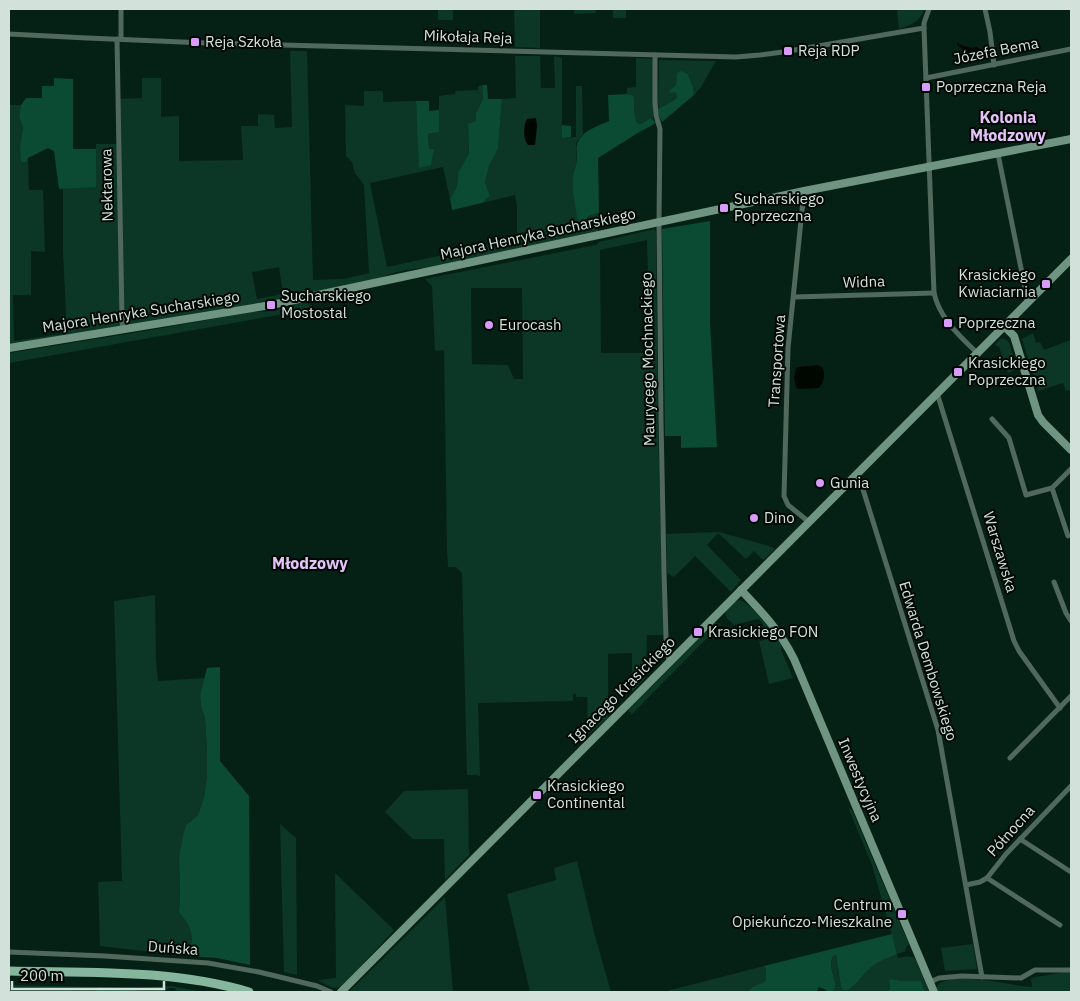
<svg xmlns="http://www.w3.org/2000/svg" width="1080" height="1001" font-family="'IBM Plex Sans',sans-serif">
  <style>
    .green { fill: #0c3625; fill-rule: evenodd }
    .forest { fill: #0b4b33 }
    .water { fill: #000701 }
    .lines { fill: none; stroke-linecap: round; stroke-linejoin: round }
    .street { stroke: #51685c; stroke-width: 5 }
    .secondary { stroke: #6f9481; stroke-width: 8 }
    .primary { stroke: #86b79e; stroke-width: 9 }
    .poi-dot { fill: #d79bf9; stroke: #010804; stroke-width: 2 }
    .labels { text-anchor: middle; stroke-width: 4; stroke-linejoin: round; paint-order: stroke }
    .street-label { font-size: 15px; fill: #d2e2da; stroke: #010804 }
    .poi-label { font-size: 15px; fill: #d2e2da; stroke: #010804; text-anchor: start }
    .neighbourhood-label { font-size: 16px; font-weight: bold; fill: #e4c3f8; stroke: #010804 }
  </style>
  <rect width="100%" height="100%" fill="#052115"/>
  <!-- green -->
  <g class="green">
    <rect x="438" y="9" width="15" height="11"/>
    <path d="M514,9H540V48L515,47Z"/>
    <path d="M574,9H595L596,13L574,14Z"/>
    <rect x="613" y="9" width="13" height="9"/>
    <path d="M897,9H925C918,22 913,24 899,29Z"/>
    <path d="M290,51H307L313,280L344,279L369,273L364,185L355,173L352,162L346,156L345,105L364,106V91H383V102L416,101L420,168L433,149L429,150L428,134L439,132V96L455,94V91L478,90V86L483,85V99L476,113V121L468,124L469,153L458,173L457,186L450,199L443,167L370,183L387,267L517,239V205L515,195L482,203L490,196L485,182L489,166L498,149L502,99L516,98L515,56H540L541,88H555L554,56L562,58V138L576,137V86H582L583,134L576,143L577,165L574,169L573,176L575,204L577,207L578,225L584,226L586,224L587,217L597,213H599L598,231L429,268C410,268 392,272 375,280L257,303L9,346V105H21L19,116L23,128L20,145L28,158L29,190H43L45,252L31,251V295H13L14,341L67,333L63,252V188L95,186L96,144H116V99L142,98V78H161V117L179,116V161L243,160L241,126H258V114L274,115L275,128L292,127ZM279,267L283,294L257,299L252,272Z"/>
    <path d="M636,58L652,59L653,61V120L651,118L639,124L637,123L634,112V97L632,95L627,94V88L636,87Z"/>
    <path d="M659,60L716,61L701,87L694,95L693,86L692,85L688,74L677,76L676,85L673,87L677,96L676,99L658,109Z"/>
    <path d="M655,229L656,232L658,429L664,635H647L646,677L632,692V653L608,654V718L588,735L587,697H576V694H573V701L478,703L480,776L477,775H467L462,573L456,567H448L447,549L444,350L435,351L432,286L425,279L596,245L599,242ZM647,240L650,353H601L600,250ZM471,288H522L523,379H514L508,365L472,364Z"/>
    <path d="M297,303H306L311,305L312,309L9,363V353L151,330L252,312C268,312 282,310 297,303Z"/>
    <path d="M1033,333L1036,343L1040,342L1044,350L1071,340V390L1066,391L1063,383L1038,391L1022,339Z"/>
    <path d="M1001,338L1005,339L1009,342L1017,369L1008,373L999,347L995,345Z"/>
    <path d="M719,532L769,546L775,549L763,560L754,551L746,559L718,533L707,545L741,580L731,592L695,556L674,577L667,573L666,534Z"/>
    <path d="M155,595L156,659L158,681L205,678L200,695L201,707L205,718L207,750V776L204,797L198,815L186,825L179,858L180,895L179,912C192,929 195,935 188,956L100,946L98,882L122,881L114,601Z"/>
    <path d="M739,600C754,604 774,634 782,647L781,650L793,678L769,684L759,641L768,639L762,622L758,619L734,625L727,618L725,615C726,609 733,602 739,600Z"/>
    <path d="M714,623H716L721,624L632,714L627,709L647,689L652,686Z"/>
    <path d="M468,789L469,855L445,880L444,839H413L385,812L404,791Z"/>
    <path d="M848,807L852,810L907,940L909,944L905,949L906,951L897,954L898,958L909,956V957H913L916,960L929,992H925L921,981H902L891,979L889,981L891,987L886,992H834C834,990 835,986 835,983C834,973 828,966 833,956L836,955L841,987H853C864,968 877,962 897,953L872,865Z"/>
    <path d="M280,824L296,838L297,975L284,972Z"/>
    <path d="M577,861L594,932L611,992H530L507,894L556,880L554,868Z"/>
    <path d="M335,873L394,930L343,986C333,991 327,985 318,980L336,978Z"/>
    <path d="M445,897L453,992H349Z"/>
    <path d="M973,944L977,969L945,971L941,948Z"/>
    <path d="M764,966L766,969V981L747,992H663Z"/>
    <path d="M1064,972H1071V992H938L937,988L938,985C954,970 1010,986 1032,987L1031,978Z"/>
    <path d="M9,985L98,987L95,992H9Z"/>
    <path d="M171,986L203,992H178L174,988H170L162,992H137L136,988Z"/>
  </g>
  <!-- forest -->
  <g class="forest">
    <path d="M681,71L688,74L692,85L693,86L694,95L662,122L658,113V109L676,99L677,96L675,92L671,93L669,91L676,85L677,73Z"/>
    <path d="M54,78L73,79V149H96V187L59,189L54,151L48,148L28,158L26,162H21L20,145L23,128L19,116L21,105L26,98H42V86H54Z"/>
    <path d="M483,85H487L488,99H502L498,149L489,166L485,182L490,196L482,203L452,210L450,199L457,186L458,173L469,153L468,124L476,121V113L483,99Z"/>
    <path d="M627,94L632,95L634,97V112L637,123L640,124L651,118L656,123L636,134L598,158L599,213H597L587,217L586,224L584,226H578C577,209 571,193 573,176C573,172 575,169 576,165C580,153 572,147 582,136C588,129 600,125 609,121L608,95Z"/>
    <path d="M416,101H429V111L439,110V132L428,134L429,149H434L431,165L419,168Z"/>
    <path d="M562,125L571,126V137L562,138Z"/>
    <path d="M710,221V323L717,447L681,448V436H665L662,229Z"/>
    <path d="M220,667V761L249,796L250,965L217,958L188,956C195,935 192,929 179,912L180,895L179,858L183,836L186,825L198,815L204,797L207,776V750L205,718L201,707L200,695L207,668Z"/>
    <path d="M892,934L897,954C887,958 876,962 868,970C860,977 854,991 843,990L841,987L836,955L833,956C828,966 834,973 835,983C836,986 834,989 834,992H828L826,990L819,987L817,991L819,992H747L753,987L766,981V969L764,966Z"/>
    <path d="M891,979L902,981H921L925,992L896,991L895,992H879C888,990 892,993 889,981Z"/>
    <path d="M98,987L136,988L137,992H95Z"/>
  </g>
  <!-- water -->
  <g class="water">
    <path d="M957,43L961,45L971,48L977,47L980,49L981,53L979,54L978,58L968,57L965,51L957,45Z"/>
    <path d="M536,118L537,126L535,145H528C523,139 523,126 527,119Z"/>
    <path d="M817,365L822,367C826,373 824,382 819,388L798,389L796,387L794,378L796,369L797,367Z"/>
  </g>
  <g class="lines">
    <!-- street -->
    <g class="street">
      <path d="M121,9V39"/>
      <path d="M929,9L924,23V28L934,293C940,319 959,335 977,353"/>
      <path d="M985,9L990,32L994,65"/>
      <path d="M9,34L87,38L206,43L736,57L760,55L783,52L924,28"/>
      <path d="M117,39L122,321L123,329"/>
      <path d="M655,55V102L656,115L660,129L659,222L661,420L664,572L666,638L669,662"/>
      <path d="M926,78L1071,49"/>
      <path d="M998,154L1028,303"/>
      <path d="M804,191L788,348L784,496L788,505L809,522"/>
      <path d="M794,297L934,293"/>
      <path d="M937,393L1014,641L1019,651L1060,708"/>
      <path d="M992,419L1009,438L1026,495L1052,488L1071,469"/>
      <path d="M855,475L861,483L938,730L982,977"/>
      <path d="M1052,488L1068,536"/>
      <path d="M1054,582L1066,613L1071,621"/>
      <path d="M1010,758L1071,696"/>
      <path d="M1020,839L1071,872"/>
      <path d="M987,878L1060,925"/>
      <path d="M966,885L980,882L987,878L1006,854L1071,786"/>
      <path d="M9,952L105,956L208,963L259,972L317,986L331,992"/>
      <path d="M930,982L939,978L962,976L1021,978L1035,970H1071"/>
    </g>
    <!-- secondary -->
    <g class="secondary">
      <path d="M1004,326L1014,336L1038,415L1043,422L1071,450"/>
      <path d="M9,348L271,305L804,191L1071,139"/>
      <path d="M741,590C762,612 780,631 794,659L934,992"/>
      <path d="M341,992L1071,259"/>
    </g>
    <!-- primary -->
    <path class="primary" d="M9,971C89,973 171,969 249,992"/>
  </g>
  <!-- markers -->
  <g class="poi-dot">
    <rect x="190" y="37" width="10" height="10" rx="2.5"/>
    <rect x="783" y="46" width="10" height="10" rx="2.5"/>
    <rect x="921" y="82" width="10" height="10" rx="2.5"/>
    <rect x="719" y="203" width="10" height="10" rx="2.5"/>
    <rect x="1041" y="279" width="10" height="10" rx="2.5"/>
    <rect x="266" y="300" width="10" height="10" rx="2.5"/>
    <rect x="943" y="318" width="10" height="10" rx="2.5"/>
    <circle cx="489" cy="325" r="5"/>
    <rect x="953" y="367" width="10" height="10" rx="2.5"/>
    <circle cx="820" cy="483" r="5"/>
    <circle cx="754" cy="518" r="5"/>
    <rect x="693" y="627" width="10" height="10" rx="2.5"/>
    <rect x="532" y="790" width="10" height="10" rx="2.5"/>
    <rect x="897" y="909" width="10" height="10" rx="2.5"/>
  </g>
  <g class="labels">
    <!-- street labels -->
    <g class="street-label">
      <text transform="translate(468 37) rotate(2)" y="5">Mikołaja Reja</text>
      <text transform="translate(996 51) rotate(-11)" y="5">Józefa Bema</text>
      <text transform="translate(107 185) rotate(-91)" y="5">Nektarowa</text>
      <text transform="translate(538 234) rotate(-12)" y="5">Majora Henryka Sucharskiego</text>
      <text transform="translate(864 282) rotate(-2)" y="5">Widna</text>
      <text transform="translate(141 312) rotate(-9)" y="5">Majora Henryka Sucharskiego</text>
      <text transform="translate(648 359) rotate(-91)" y="5">Maurycego Mochnackiego</text>
      <text transform="translate(777 361) rotate(-86)" y="5">Transportowa</text>
      <text transform="translate(1000 552) rotate(73)" y="5">Warszawska</text>
      <text transform="translate(928 661) rotate(73)" y="5">Edwarda Dembowskiego</text>
      <text transform="translate(622 690) rotate(-45)" y="5">Ignacego Krasickiego</text>
      <text transform="translate(860 780) rotate(67)" y="5">Inwestycyjna</text>
      <text transform="translate(1011 831) rotate(-48)" y="5">Północna</text>
      <text transform="translate(173 948) rotate(4)" y="5">Duńska</text>
    </g>
    <!-- poi labels -->
    <g class="poi-label">
      <text x="205" y="47">Reja Szkoła</text>
      <text x="798" y="56">Reja RDP</text>
      <text x="936" y="92">Poprzeczna Reja</text>
      <text x="734" y="204">Sucharskiego<tspan x="734" dy="17">Poprzeczna</tspan></text>
      <text x="1036" y="280" text-anchor="end">Krasickiego<tspan x="1036" dy="17">Kwiaciarnia</tspan></text>
      <text x="281" y="301">Sucharskiego<tspan x="281" dy="17">Mostostal</tspan></text>
      <text x="958" y="328">Poprzeczna</text>
      <text x="499" y="330">Eurocash</text>
      <text x="968" y="368">Krasickiego<tspan x="968" dy="17">Poprzeczna</tspan></text>
      <text x="830" y="488">Gunia</text>
      <text x="764" y="523">Dino</text>
      <text x="708" y="637">Krasickiego FON</text>
      <text x="547" y="791">Krasickiego<tspan x="547" dy="17">Continental</tspan></text>
      <text x="892" y="910" text-anchor="end">Centrum<tspan x="892" dy="17">Opiekuńczo-Mieszkalne</tspan></text>
    </g>
    <!-- neighbourhood labels -->
    <g class="neighbourhood-label">
      <text x="1008" y="123">Kolonia<tspan x="1008" dy="18">Młodzowy</tspan></text>
      <text x="310" y="569">Młodzowy</text>
    </g>
  </g>
  <!-- border -->
  <rect width="1080" height="1001" fill="none" stroke="#d2e2da" stroke-width="20"/>
  <!-- scale -->
  <path d="M12 981v8h152v-8" fill="none" stroke="#d2e2da" stroke-width="2.5"/>
  <text x="20" y="981" font-size="15" fill="#d2e2da" stroke="#010804" stroke-width="4" paint-order="stroke">200 m</text>
</svg>
